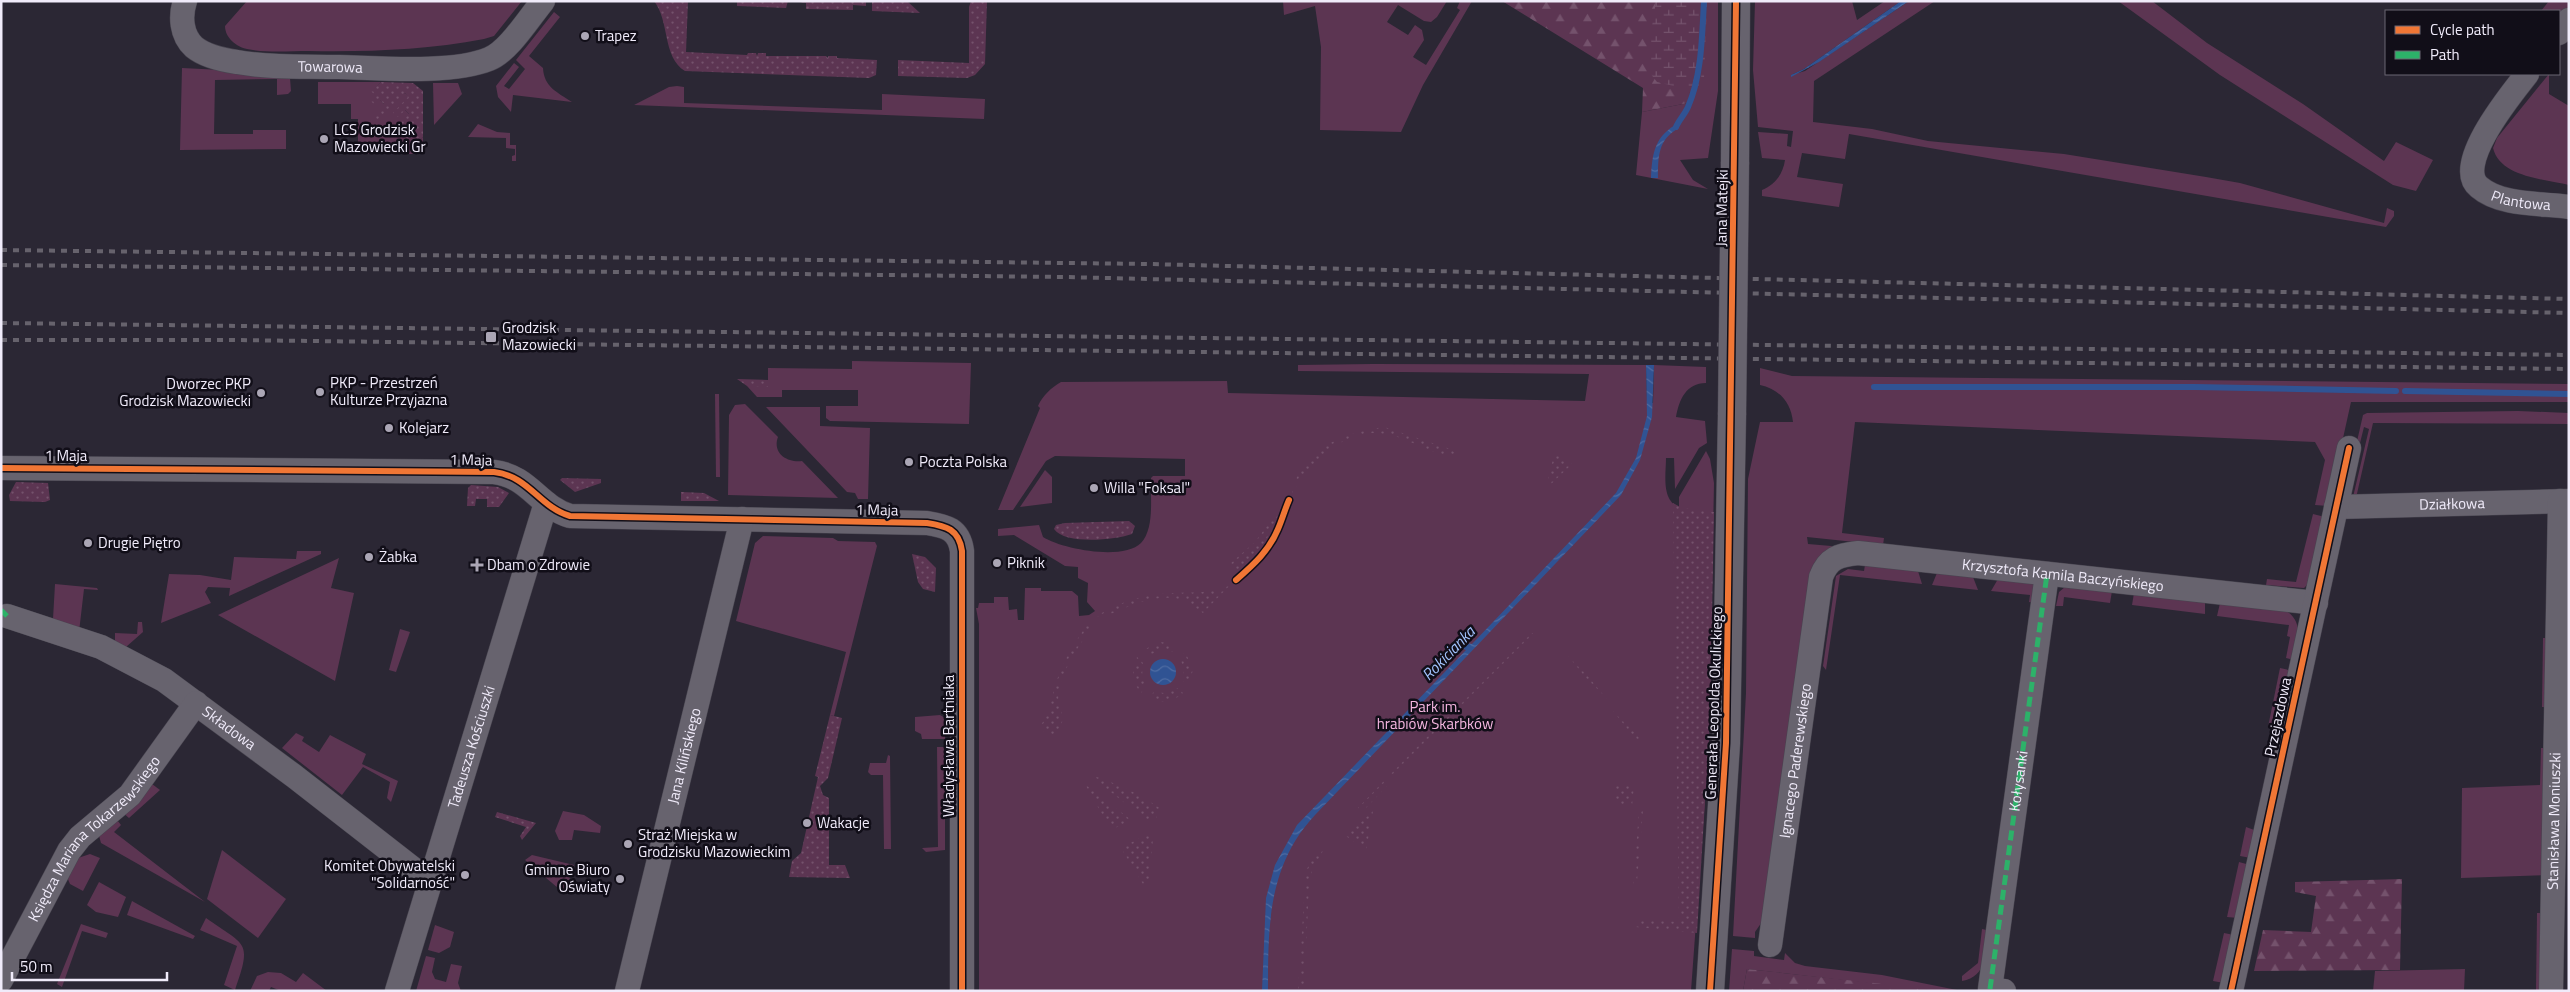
<svg xmlns="http://www.w3.org/2000/svg" width="2570" height="992" font-family="'Titillium Web',sans-serif">
  <style>
    .green { fill: #5c3552 }
    .forest { fill: url(#forest-firs) }
    .wetland { fill: url(#wetland-marsh) }
    .garden { fill: url(#garden-dots) }
    .water { fill: url(#water-waves) }
    .lines { fill: none; stroke-linecap: round; stroke-linejoin: round }
    .stream { stroke: #305393; stroke-width: 6 }
    .street-casing { stroke: #484550; stroke-width: 25 }
    .secondary-casing { stroke: #484550; stroke-width: 29 }
    .street { stroke: #67636e; stroke-width: 24 }
    .secondary { stroke: #67636e; stroke-width: 28 }
    .rail { stroke: #66626c; stroke-width: 4; stroke-dasharray: 6 6; stroke-linecap: butt }
    .secondary-bridge-casing { stroke: #484550; stroke-width: 29; stroke-linecap: butt }
    .secondary-bridge { stroke: #67636e; stroke-width: 28 }
    .quiet { stroke: #2db169; stroke-width: 5; stroke-dasharray: 10 5; stroke-linecap: butt }
    .cycleway-casing { stroke: #110e18; stroke-width: 9 }
    .cycleway { stroke: #f07635; stroke-width: 6 }
    .poi-dot { fill: #aba6b5; stroke: #110e18; stroke-width: 2 }
    .labels { text-anchor: middle; stroke-width: 5; stroke-linejoin: round; paint-order: stroke }
    .poi-label { font-size: 15px; fill: #f0ebfa; stroke: #110e18; text-anchor: start }
    .street-label { font-size: 15px; fill: #f0ebfa; stroke: #110e18 }
    .park-label { font-size: 15px; fill: #f5b6e0; stroke: #110e18 }
    .water-label { font-size: 16px; font-style: italic; fill: #a2c3fd; stroke: #110e18 }
  </style>
  <defs>
    <pattern id="forest-firs" width="22" height="20" patternUnits="userSpaceOnUse" patternTransform="scale(1.25)"><rect width="22" height="20" fill="#5c3552"/><path d="M5 1l3.5 6h-7zM16 11l3.5 6h-7z" fill="#74526c"/></pattern>
    <pattern id="wetland-marsh" width="20" height="14" patternUnits="userSpaceOnUse" patternTransform="scale(1.25)"><rect width="20" height="14" fill="#5c3552"/><path d="M1 5h8M5 5V1M11 12h8M15 12V8" fill="none" stroke="#74526c"/></pattern>
    <pattern id="garden-dots" width="8" height="8" patternUnits="userSpaceOnUse" patternTransform="scale(1.25)"><rect width="8" height="8" fill="#5c3552"/><path d="M2 2h.1M6 6h.1" fill="none" stroke="#74526c" stroke-width="1.8" stroke-linecap="round"/></pattern>
    <pattern id="water-waves" width="16" height="10" patternUnits="userSpaceOnUse" patternTransform="scale(1.25)"><rect width="16" height="10" fill="#305393"/><path d="M0 5q4-4 8 0t8 0" fill="none" stroke="#4e6ca3"/></pattern>
  </defs>
  <rect width="100%" height="100%" fill="#2b2734"/>
  <!-- green -->
  <g class="green">
    <path d="M247,1H522L494,36L484,39C426,50 367,52 309,51C289,51 267,53 247,49C237,47 225,38 225,26Z"/>
    <path d="M1283,1H1447L1437,17L1431,22L1424,21L1398,5L1387,22L1408,35L1415,25L1422,30L1424,40L1413,57L1426,65L1460,10L1457,8L1460,1H1472L1423,85L1401,132L1320,130L1321,47L1315,6L1284,15Z"/>
    <path d="M1700,1H1718V91L1708,158L1680,160L1693,180L1708,189L1636,175L1642,112L1688,103Z"/>
    <path d="M1755,1H1852L1857,20L1885,1H1901L1804,69L1791,75L1805,71L1909,1H1935L1814,81L1813,122L1872,129L1928,141L2064,154L2206,177L2240,183L2384,223L2387,208L2394,211V216L2386,227L1849,134L1845,159L1802,153L1797,177L1843,184L1839,207L1762,196V190C1775,185 1783,174 1785,160L1762,158L1758,132L1788,134L1787,146L1791,147L1793,131L1758,127L1753,70Z"/>
    <path d="M2118,1H2152L2207,43L2303,104L2384,161L2396,142L2433,160L2416,191L2393,185L2220,75Z"/>
    <path d="M2549,1H2569V10L2559,23V11H2541Z"/>
    <path d="M554,12L560,17L529,56L543,68C544,87 557,92 572,102L513,95L511,112L498,97L496,86L514,63L519,67L504,86L509,89L525,69L516,60Z"/>
    <path d="M182,68L242,71L290,78L291,91L288,94L277,95V79L215,80L214,134H253V130H286V149L180,150Z"/>
    <path d="M2549,74V94L2569,106V185C2544,179 2500,177 2493,148L2497,138Z"/>
    <path d="M318,82H381L372,91L384,104L405,93L409,97L405,110L409,114L410,141L414,144L423,137V154H358V119H351V104H318Z"/>
    <path d="M433,83H458L462,94L434,125Z"/>
    <path d="M677,86L684,87V103L882,110V94L985,99L984,119L634,105L669,87Z"/>
    <path d="M478,124L497,132L510,133V145H516V161H512V156L515,155V149L506,148V138L468,137Z"/>
    <path d="M852,361L971,363L969,424L830,421L826,418V406H858V390H782V397H757L747,386H768V368L852,369Z"/>
    <path d="M1373,364L1646,365L1647,402L1653,403L1654,365L1706,367V383C1686,383 1679,400 1676,417L1705,421L1707,443L1699,448L1675,489L1674,458H1666C1666,474 1661,500 1679,507V497L1706,451L1710,459L1714,483L1709,745L1691,991H979V624L976,608H978L979,603H994V597H1008L1009,610L1017,609L1018,620H1024L1025,588H1041V591H1072L1078,596L1079,616L1089,615L1095,611L1087,602L1088,583L1078,578V567L1065,566L1014,535L998,536V529L1039,525L1043,537C1062,549 1123,561 1141,543C1155,528 1150,497 1151,478L1153,476H1185V459L1055,456L1046,461L1013,510H998L1040,408L1038,406C1043,395 1051,388 1061,382L1227,381L1228,393L1585,401L1589,374L1298,371V365Z"/>
    <path d="M1760,368L1792,376L2569,384V402H2351L2328,506L2315,505L2325,460L2315,442L1855,422L1842,533L1884,538L1883,545L1807,537L1808,544L1843,547L1833,549L1766,916L1755,932V938L1733,936L1746,693L1748,479L1760,422H1793C1791,402 1779,389 1760,385Z"/>
    <path d="M715,394H719L720,477H716Z"/>
    <path d="M745,404L778,437C772,453 787,463 802,461L838,498L728,495L729,415L735,405Z"/>
    <path d="M766,407H820V426L870,428L868,499H858L855,493L847,492Z"/>
    <path d="M2518,411L2569,413V424L2373,423L2356,498L2353,497L2369,429L2364,427L2358,451L2355,450L2363,415L2367,413Z"/>
    <path d="M1045,470L1052,477V503L1020,507Z"/>
    <path d="M2313,514L2325,517L2309,583L2304,588L2266,585L2267,579L2296,582Z"/>
    <path d="M763,536L833,538L838,541L875,542L877,546L834,716L830,715L846,652L736,621L755,543Z"/>
    <path d="M297,551H321V554L229,596L230,588L208,587L205,592L211,603L161,623L169,574L200,575L231,580L234,557L296,559Z"/>
    <path d="M339,558L331,588L354,593L335,681L218,615Z"/>
    <path d="M1865,565L1918,571L1922,584L1840,575L1826,670L1823,666L1836,576L1848,569L1864,571Z"/>
    <path d="M1937,573L1973,577L1978,590L1932,585Z"/>
    <path d="M1998,579L2033,583L2037,586L2039,604L2029,602L2030,595L1991,591Z"/>
    <path d="M55,584L97,588L98,590L84,589L79,632L53,619Z"/>
    <path d="M2065,587L2112,591L2110,603L2064,597L2063,606H2056L2059,592Z"/>
    <path d="M2134,593L2205,601V614L2132,605Z"/>
    <path d="M2220,603L2288,612C2304,624 2297,642 2294,660L2286,658L2290,637L2287,636L2289,625L2217,616Z"/>
    <path d="M138,622H142L143,632L126,647L115,643V633L137,634Z"/>
    <path d="M400,629L410,632L396,672L389,670Z"/>
    <path d="M2543,638H2550L2549,707H2542Z"/>
    <path d="M2280,668L2293,671L2280,730L2268,727Z"/>
    <path d="M940,715L945,718V739H922L921,734L915,731V717Z"/>
    <path d="M296,733L304,737L302,741L319,752L330,735L366,754L362,764L398,781L391,802L387,798L390,782L363,767L342,795L282,748Z"/>
    <path d="M937,747H945V850L926,852L922,848L938,847Z"/>
    <path d="M2541,748H2549L2546,875L2461,878L2462,788L2540,785Z"/>
    <path d="M888,755L890,756L891,849H884L883,775H871L868,772L870,763H886Z"/>
    <path d="M152,784L160,790L129,818L122,812Z"/>
    <path d="M563,811L584,815L601,826L600,833L574,830L572,840H559L555,831Z"/>
    <path d="M114,816L121,825L114,832L205,902L101,843L98,832Z"/>
    <path d="M2246,827L2257,831L2251,858L2240,856Z"/>
    <path d="M222,850L286,899L258,938L207,899Z"/>
    <path d="M90,854L100,858L83,891L70,884L67,877L78,858Z"/>
    <path d="M532,855L574,865L565,894L525,860Z"/>
    <path d="M2239,862L2250,865L2238,918L2227,917Z"/>
    <path d="M99,882L126,897L118,917L96,912L87,905Z"/>
    <path d="M132,901L195,936L193,939L127,915Z"/>
    <path d="M2537,913H2545L2544,991H2536Z"/>
    <path d="M206,918C245,946 253,940 235,990L224,985L237,946L200,930Z"/>
    <path d="M81,924L108,933L106,938L82,931L62,987L57,984Z"/>
    <path d="M435,925L454,932L450,947L439,953L428,950Z"/>
    <path d="M1982,929L1991,931C1986,951 1987,977 1962,981V976L1978,963Z"/>
    <path d="M2224,933L2234,935L2224,983L2213,981Z"/>
    <path d="M1732,949L1754,951V956L1784,960L1785,953L1795,963L1805,966L1882,975L1962,991H1937L1747,969L1743,991H1729Z"/>
    <path d="M426,956L435,958L432,972L435,979L446,982L451,964L462,966L458,983L461,991H416Z"/>
    <path d="M2465,969L2464,991H2373L2375,971Z"/>
    <path d="M268,972L281,973L296,982L303,973L327,991H281L271,987L269,991H250L257,976Z"/>
  </g>
  <!-- forest -->
  <g class="forest">
    <path d="M1502,1H1700L1699,38L1688,103L1642,112L1643,88Z"/>
    <path d="M2402,879L2400,970L2254,971L2263,930L2311,932L2316,896L2295,892V882Z"/>
    <path d="M1747,969L1911,987L1937,991H1743Z"/>
  </g>
  <!-- wetland -->
  <path class="wetland" d="M1656,1H1707L1704,78L1699,92L1657,82L1650,73L1651,33Z"/>
  <!-- garden -->
  <g class="garden">
    <path d="M654,1H688L686,52L747,55L748,53H756L757,56L758,53H766V56H826L828,58V56H837V58L877,60L876,75L869,78L685,71C662,57 670,21 654,1Z"/>
    <path d="M737,1H788L786,8L737,6Z"/>
    <path d="M793,1H866V6L853,5V10L806,9V3Z"/>
    <path d="M872,1H907L920,13L872,11Z"/>
    <path d="M971,1H987L985,64L975,75L967,78L898,76V60L969,63V7Z"/>
    <path d="M381,82L413,83L423,91V137L414,144L410,141L402,149L398,144L401,140L397,135L401,131L397,127L409,114L405,110L398,117L393,113L408,97L405,93L376,121L372,117L384,104L380,100L375,105L370,100L375,95L371,91Z"/>
    <path d="M737,379L768,380V387L747,386Z"/>
    <path d="M1384,427L1450,449L1458,455C1445,458 1430,450 1418,445C1407,441 1396,435 1385,434C1344,427 1312,462 1292,493C1301,448 1344,433 1384,427Z"/>
    <path d="M1555,451L1572,464L1549,486L1547,484Z"/>
    <path d="M562,478L601,479V483L575,492L560,480Z"/>
    <path d="M16,482L48,483L50,500L45,502L10,501L9,495Z"/>
    <path d="M471,485L498,487L509,493L499,507H487V499H476L475,506H467L468,488Z"/>
    <path d="M681,492L704,493L719,501H681Z"/>
    <path d="M1673,503L1682,508L1714,512L1710,718L1697,933L1636,927V919L1679,922Z"/>
    <path d="M1280,509C1271,535 1260,554 1238,571L1230,564L1255,542Z"/>
    <path d="M1129,521L1135,526L1132,534C1115,540 1065,545 1054,529L1056,525L1065,523Z"/>
    <path d="M912,554L925,557L936,568L935,592L923,589L918,582Z"/>
    <path d="M1230,585L1203,613C1196,608 1188,601 1179,599C1154,593 1124,608 1102,618L1097,616C1120,601 1146,594 1174,593C1194,592 1211,594 1230,585Z"/>
    <path d="M1087,625H1094C1080,643 1064,667 1059,690C1054,715 1075,713 1051,738L1039,727C1053,712 1050,698 1057,680C1064,660 1075,642 1087,625Z"/>
    <path d="M1532,633L1536,636L1449,723L1445,720Z"/>
    <path d="M1161,642L1177,645L1172,652L1161,650L1149,655L1143,650Z"/>
    <path d="M1566,650L1639,738V743L1565,652Z"/>
    <path d="M1185,652L1193,669L1189,686L1183,681L1184,669L1180,658Z"/>
    <path d="M1137,657L1143,663L1142,676L1146,686L1141,693C1132,682 1131,670 1137,657Z"/>
    <path d="M1177,688L1183,693C1173,702 1161,704 1149,698L1154,692L1164,693Z"/>
    <path d="M830,715L842,718L828,778L820,786L823,795L829,798V865H845L850,878L789,877L792,861L801,853L818,777L815,776Z"/>
    <path d="M1439,725L1443,728L1393,779L1389,776Z"/>
    <path d="M1089,775C1116,782 1139,794 1161,809L1155,820L1148,821Z"/>
    <path d="M1384,781L1388,785L1363,811L1358,808Z"/>
    <path d="M1085,784L1131,820L1111,830Z"/>
    <path d="M1616,785L1634,786L1632,806L1614,804Z"/>
    <path d="M1639,810H1643L1637,881L1633,891Z"/>
    <path d="M1373,811L1366,851L1359,843L1357,844L1346,836Z"/>
    <path d="M497,812L536,823L522,840L520,836L526,827L495,817Z"/>
    <path d="M1149,833L1153,839L1149,881L1143,884L1121,848Z"/>
    <path d="M1325,847L1312,871L1309,887L1304,991H1298L1306,871L1311,861Z"/>
  </g>
  <!-- water -->
  <g class="water">
    <path d="M1901,1H1909L1819,62L1791,77V75L1804,69Z"/>
    <path d="M1679,123V128C1658,139 1658,157 1658,178H1651C1652,153 1655,135 1679,123Z"/>
    <path d="M1646,365H1654L1652,417L1640,460L1621,495L1315,815C1268,865 1268,926 1268,991H1262L1266,898L1275,865L1297,825L1466,650L1459,647L1461,642L1472,644L1616,493L1636,458L1647,416Z"/>
    <circle cx="1163" cy="672" r="13"/>
  </g>
  <g class="lines">
    <!-- stream -->
    <g class="stream">
      <path d="M1676,127C1679,120 1685,114 1688,107C1702,75 1702,35 1704,1"/>
      <path d="M1874,387H2195L2396,391"/>
      <path d="M2405,391L2569,394"/>
    </g>
    <!-- street casing -->
    <g class="street-casing">
      <g id="street">
        <path id="s1" d="M185,1C180,16 181,35 194,47C205,56 223,60 237,62C270,68 305,66 339,67C379,68 453,74 489,59C508,52 529,18 543,1"/>
        <path d="M2559,33L2569,20"/>
        <path id="s2" d="M2527,74C2513,92 2452,165 2479,187C2501,206 2541,203 2569,207"/>
        <path d="M1,468L494,472C529,476 539,507 570,516L927,523C946,526 959,529 962,551V991"/>
        <path id="s3" d="M2336,507L2569,501"/>
        <path id="s4" d="M7,616L101,647L164,680L294,776L430,882"/>
        <path id="s5" d="M1770,945L1821,577C1828,558 1839,555 1858,553L2316,603"/>
        <path id="s6" d="M1,980L69,851L80,837L130,795L196,703"/>
        <path id="s7" d="M397,991L546,503"/>
        <path id="s8" d="M627,991L742,519"/>
        <path d="M2004,991L1990,989L2047,574"/>
        <path d="M2231,991L2349,448"/>
        <path id="s9" d="M2551,991L2560,501"/>
      </g>
    </g>
    <!-- secondary casing -->
    <g class="secondary-casing">
      <g id="secondary">
        <path d="M1735,162L1736,1"/>
        <path d="M1710,991L1726,743L1732,415"/>
      </g>
    </g>
    <!-- street -->
    <use href="#street" class="street"/>
    <!-- secondary -->
    <use href="#secondary" class="secondary"/>
    <!-- rail -->
    <g class="rail">
      <path d="M1,250L1148,264L2569,299"/>
      <path d="M1,265L1064,277L2569,313"/>
      <path d="M1,323L2569,355"/>
      <path d="M1,340H231L2569,369"/>
    </g>
    <!-- secondary-bridge casing -->
    <g class="secondary-bridge-casing">
      <path id="secondary-bridge" d="M1732,415L1735,162"/>
    </g>
    <!-- secondary-bridge -->
    <use href="#secondary-bridge" class="secondary-bridge"/>
    <!-- quiet -->
    <g class="quiet">
      <path d="M1,610L7,616"/>
      <path id="s10" d="M1990,989L2047,574"/>
    </g>
    <!-- cycleway casing -->
    <g class="cycleway-casing">
      <g id="cycleway">
        <path d="M1,468L494,472C529,476 539,507 570,516L927,523C946,526 959,529 962,551V991"/>
        <path d="M1236,580C1253,565 1269,551 1278,529C1282,520 1285,509 1289,500"/>
        <path d="M1710,991L1726,743L1736,1"/>
        <path d="M2231,991L2349,448"/>
      </g>
    </g>
    <!-- cycleway -->
    <use href="#cycleway" class="cycleway"/>
  </g>
  <!-- markers -->
  <g class="poi-dot">
    <circle cx="585" cy="36" r="5"/>
    <circle cx="324" cy="139" r="5"/>
    <rect x="485" y="331" width="12" height="12" rx="2.5"/>
    <circle cx="320" cy="392" r="5"/>
    <circle cx="261" cy="393" r="5"/>
    <circle cx="389" cy="428" r="5"/>
    <circle cx="909" cy="462" r="5"/>
    <circle cx="1094" cy="488" r="5"/>
    <circle cx="88" cy="543" r="5"/>
    <circle cx="369" cy="557" r="5"/>
    <circle cx="997" cy="563" r="5"/>
    <path d="M474.5 557.5h5v5h5v5h-5v5h-5v-5h-5v-5h5z"/>
    <circle cx="807" cy="823" r="5"/>
    <circle cx="628" cy="844" r="5"/>
    <circle cx="465" cy="875" r="5"/>
    <circle cx="620" cy="879" r="5"/>
  </g>
  <g class="labels">
    <!-- poi labels -->
    <g class="poi-label">
      <text x="595" y="41">Trapez</text>
      <text x="334" y="135">LCS Grodzisk<tspan x="334" dy="17">Mazowiecki Gr</tspan></text>
      <text x="502" y="333">Grodzisk<tspan x="502" dy="17">Mazowiecki</tspan></text>
      <text x="330" y="388">PKP - Przestrzeń<tspan x="330" dy="17">Kulturze Przyjazna</tspan></text>
      <text x="251" y="389" text-anchor="end">Dworzec PKP<tspan x="251" dy="17">Grodzisk Mazowiecki</tspan></text>
      <text x="399" y="433">Kolejarz</text>
      <text x="919" y="467">Poczta Polska</text>
      <text x="1104" y="493">Willa "Foksal"</text>
      <text x="98" y="548">Drugie Piętro</text>
      <text x="379" y="562">Żabka</text>
      <text x="1007" y="568">Piknik</text>
      <text x="487" y="570">Dbam o Zdrowie</text>
      <text x="817" y="828">Wakacje</text>
      <text x="638" y="840">Straż Miejska w<tspan x="638" dy="17">Grodzisku Mazowieckim</tspan></text>
      <text x="455" y="871" text-anchor="end">Komitet Obywatelski<tspan x="455" dy="17">"Solidarność"</tspan></text>
      <text x="610" y="875" text-anchor="end">Gminne Biuro<tspan x="610" dy="17">Oświaty</tspan></text>
    </g>
    <!-- street labels -->
    <g class="street-label">
      <text dy="5" stroke="none"><textPath href="#s1" startOffset="189">Towarowa</textPath></text>
      <text dy="5" stroke="none"><textPath href="#s2" startOffset="176">Plantowa</textPath></text>
      <text transform="translate(1722 208) rotate(-89)" y="5">Jana Matejki</text>
      <text x="66" y="461">1 Maja</text>
      <text transform="translate(471 460) rotate(1)" y="5">1 Maja</text>
      <text dy="5" stroke="none"><textPath href="#s3" startOffset="116">Działkowa</textPath></text>
      <text transform="translate(877 510) rotate(1)" y="5">1 Maja</text>
      <text dy="5" stroke="none"><textPath href="#s5" startOffset="625">Krzysztofa Kamila Baczyńskiego</textPath></text>
      <text transform="translate(1714 703) rotate(-88)" y="5">Generała Leopolda Okulickiego</text>
      <text transform="translate(2278 717) rotate(-78)" y="5">Przejazdowa</text>
      <text dy="5" stroke="none"><textPath href="#s4" startOffset="251">Składowa</textPath></text>
      <text transform="translate(949 746) rotate(-90)" y="5">Władysława Bartniaka</text>
      <text dy="5" stroke="none"><textPath href="#s7" startOffset="255">Tadeusza Kościuszki</textPath></text>
      <text dy="5" stroke="none"><textPath href="#s8" startOffset="242">Jana Kilińskiego</textPath></text>
      <text dy="5" stroke="none"><textPath href="#s5" startOffset="186">Ignacego Paderewskiego</textPath></text>
      <text dy="5" stroke="none"><textPath href="#s10" startOffset="210">Kołysanki</textPath></text>
      <text dy="5" stroke="none"><textPath href="#s9" startOffset="170">Stanisława Moniuszki</textPath></text>
      <text dy="5" stroke="none"><textPath href="#s6" startOffset="171">Księdza Mariana Tokarzewskiego</textPath></text>
    </g>
    <!-- park labels -->
    <g class="park-label">
      <text x="1435" y="712">Park im.<tspan x="1435" dy="17">hrabiów Skarbków</tspan></text>
    </g>
    <!-- water labels -->
    <g class="water-label">
      <text transform="translate(1448 653) rotate(-46)" y="6">Rokicianka</text>
    </g>
  </g>
  <!-- border -->
  <rect width="2570" height="992" fill="none" stroke="#f0ebfa" stroke-width="5"/>
  <!-- legend -->
  <rect x="2385" y="10" width="175" height="65" fill="#110e18" stroke="#6a6672"/>
  <rect x="2395" y="26" width="25" height="8" fill="#f07635" stroke="#6a6672"/>
  <text x="2430" y="35" font-size="15" fill="#f0ebfa">Cycle path</text>
  <rect x="2395" y="51" width="25" height="8" fill="#2db169" stroke="#6a6672"/>
  <text x="2430" y="60" font-size="15" fill="#f0ebfa">Path</text>
  <!-- scale -->
  <path d="M12 972v8h155v-8" fill="none" stroke="#f0ebfa" stroke-width="2.5"/>
  <text x="20" y="972" font-size="15" fill="#f0ebfa" stroke="#110e18" stroke-width="4" paint-order="stroke">50 m</text>
</svg>
